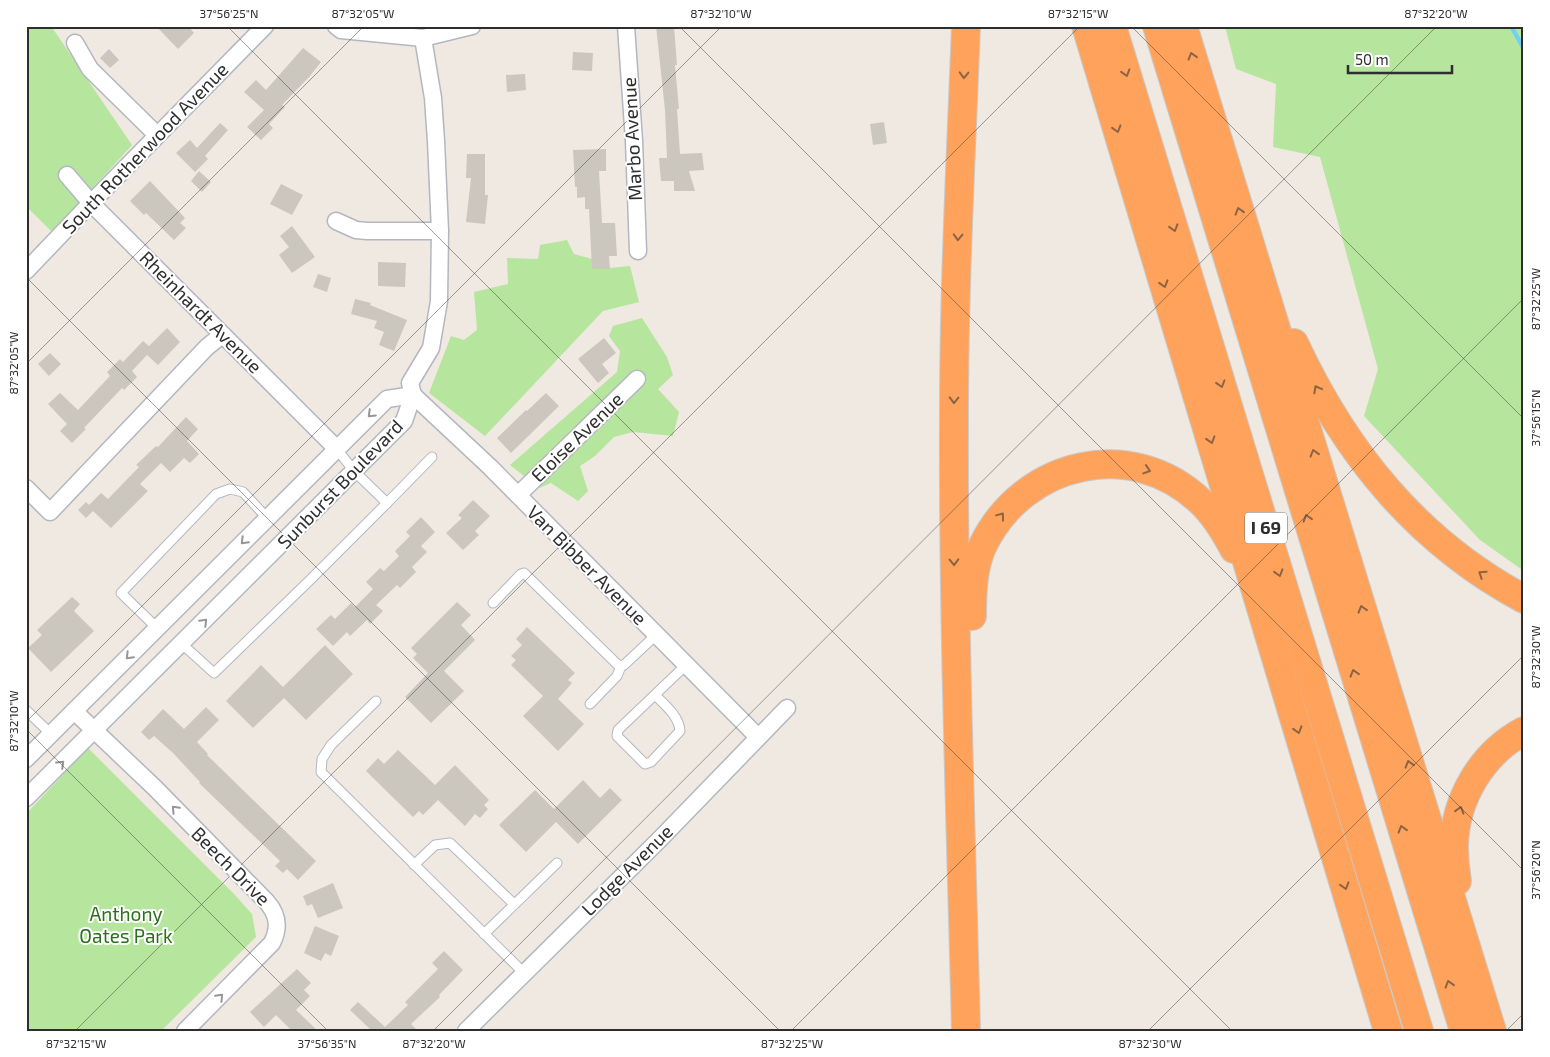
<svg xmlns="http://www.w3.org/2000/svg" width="1550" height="1057" font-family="'Exo 2',sans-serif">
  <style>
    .green { fill: #b6e59e }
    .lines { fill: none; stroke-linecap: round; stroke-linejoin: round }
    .stream { stroke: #75cff0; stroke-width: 4.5 }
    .building { fill: #cbc7bf }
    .lane-casing { stroke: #b4b7c1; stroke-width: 11 }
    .street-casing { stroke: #b4b7c1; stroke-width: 19 }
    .highway-casing { stroke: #c9c9c9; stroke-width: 30 }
    .lane { stroke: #fff; stroke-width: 9 }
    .street { stroke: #fff; stroke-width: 16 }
    .highway { stroke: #ffa35c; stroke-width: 28 }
    .oneway { stroke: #8c6343 }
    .oneway2 { stroke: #969696 }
    .ticks { fill: none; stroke: #2e2e2e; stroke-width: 1; stroke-opacity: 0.45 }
    .labels { text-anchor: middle; stroke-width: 4; stroke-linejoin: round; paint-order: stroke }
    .shield { fill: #fff; stroke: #6d6d6d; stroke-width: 1 }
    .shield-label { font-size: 18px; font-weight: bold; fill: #2e2e2e }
    .street-label { font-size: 19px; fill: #2e2e2e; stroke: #fff }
    .park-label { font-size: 19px; fill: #2c6e1b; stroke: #fff }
    .neatline { fill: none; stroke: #2e2e2e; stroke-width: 2 }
    .ticks-label { font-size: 12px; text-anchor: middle; fill: #2e2e2e }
  </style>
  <rect width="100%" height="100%" fill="#efe9e1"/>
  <!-- green -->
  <g class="green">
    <path d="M26,26H51L132,145L59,225L51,231L26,206Z"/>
    <path d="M1225,26H1524V571L1480,540L1364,416L1378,369L1320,157L1273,147L1276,84L1236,69Z"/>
    <path d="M567,240L574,254L592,259L599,269L630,266L639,302L603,311L485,436L429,393L451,336L464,340L477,330L474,292L508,284L507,258L538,259L540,245Z"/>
    <path d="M642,318L667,357L673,375L658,389L679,412L673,436L633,432L614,437L595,456L580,466L588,491L578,501L551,483L539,488L510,465L617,372L620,351L609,336L613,326Z"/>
    <path d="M88,748L234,894L252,914L256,937L161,1031H26V814Z"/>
  </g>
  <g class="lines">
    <!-- stream -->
    <path class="stream" d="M1511,26L1524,49"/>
  </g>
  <!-- building -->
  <g class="building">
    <path d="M156,26H188L194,33L178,49Z"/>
    <path d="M656,26H674L677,65H675L679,109H677L680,154L702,153L704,170L689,171L695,191H674V181H661L659,158H667L665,110Z"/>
    <path d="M303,48L321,62L310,76L282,105L285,107L269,124L273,128L261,140L247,127L264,110L244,92L256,80L266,90Z"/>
    <path d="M109,49L119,60L110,68L100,58Z"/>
    <path d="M573,52L593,53L592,71L572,70Z"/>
    <path d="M525,74L526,90L507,92L506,75Z"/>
    <path d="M884,122L887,143L873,145L870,124Z"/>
    <path d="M220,123L228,130L205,156L208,159L195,172L176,153L190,140L197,148Z"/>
    <path d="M606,149V171H599L602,223H615L617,256H609L610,269H592L589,209H585V197L577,198V187H575L573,150Z"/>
    <path d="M467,154H485V195H488L485,224L466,222L471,178H466Z"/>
    <path d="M199,171L211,182L202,192L191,181Z"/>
    <path d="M150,181L185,218L180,223L186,228L174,240L146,213L144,215L130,201Z"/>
    <path d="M281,184L303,195L292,215L270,204Z"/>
    <path d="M292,226L315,257L292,273L279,255L289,247L280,236Z"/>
    <path d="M378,262L406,263L405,287L378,286Z"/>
    <path d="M318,274L331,278L327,292L313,287Z"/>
    <path d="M355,299L371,303L370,305L407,320L394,351L379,345L384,332L374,328L377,321L351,314Z"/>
    <path d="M167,328L180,342L158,365L147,355L132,371L137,377L124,390L122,388L84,428L86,429L72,443L60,431L67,424L48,404L60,393L78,410L110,376L107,372L120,359L123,362L143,341L149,346Z"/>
    <path d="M604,338L616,353L602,364L609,373L598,383L578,359Z"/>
    <path d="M50,353L61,364L49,376L38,364Z"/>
    <path d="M546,393L559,406L511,453L497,438L526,410L527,411Z"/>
    <path d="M186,417L198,429L187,441L199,454L190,463L184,458L170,472L161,463L140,484L148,491L111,528L93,511L86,518L78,510L86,502L89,505L101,493L108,499L139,467L136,465L156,446L158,447Z"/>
    <path d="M473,500L490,516L475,531L479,535L463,550L446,533L462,518L458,515Z"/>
    <path d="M421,517L435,532L421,546L427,552L412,567L416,572L400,588L397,585L376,605L383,611L370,624L367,620L350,636L347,632L333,646L316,629L331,615L335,619L351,603L355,607L373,589L366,582L380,568L384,571L399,556L395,551L410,536L406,532Z"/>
    <path d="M72,597L80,604L74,611L94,631L51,672L28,648L42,635L37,630Z"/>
    <path d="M457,602L471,615L461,625L475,640L444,671L464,691L431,723L405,697L428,673L413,658L417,654L411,648Z"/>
    <path d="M527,627L575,673L568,680L572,683L558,699L584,724L558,751L523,716L543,696L511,665L516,660L511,656L522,645L516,639Z"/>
    <path d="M325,645L353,674L306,720L284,698L253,728L226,701L261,665L283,687Z"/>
    <path d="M206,707L219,720L197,742L208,754L207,755L316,861L298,880L287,869L283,873L275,866L280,861L199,783L200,782L173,753L154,736L149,740L141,732L163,709L184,729Z"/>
    <path d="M398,750L435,785L455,765L489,800L484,805L488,809L480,818L475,814L465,826L438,800L423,815L419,811L413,817L366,771L378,758L384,764Z"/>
    <path d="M583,780L600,798L610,788L622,800L578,844L556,822L526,852L499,825L535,790L554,809Z"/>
    <path d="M333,883L343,908L318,918L312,904L307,906L303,896Z"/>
    <path d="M315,926L339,936L331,956L325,953L321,961L304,953Z"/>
    <path d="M444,951L463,970L439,995L440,997L411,1024L418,1031H372L350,1010L358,1002L385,1027L408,1005L405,1002L438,969L432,963Z"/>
    <path d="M297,969L311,983L304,990L310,996L296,1010L318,1031H292L276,1015L264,1027L250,1012Z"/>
  </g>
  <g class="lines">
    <!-- lane casing -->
    <g class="lane-casing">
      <g id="lane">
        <path d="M387,503L432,457"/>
        <path d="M493,603L521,574L524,573L619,666L624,665L656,635"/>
        <path d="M157,628L121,593L216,494L230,489L243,492L267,518"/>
        <path d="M182,644L214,673L310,580L387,503L354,471L336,448"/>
        <path d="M655,695C665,705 679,716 680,731L651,762L645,764L617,736L618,730L686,665"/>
        <path d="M376,701L331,745L322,759L321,772L524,973"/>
        <path d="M590,704L617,676L621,666"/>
        <path d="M26,710L51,734"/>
        <path d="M414,865L435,845L450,843L514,904"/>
        <path d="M484,934L557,863"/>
      </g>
    </g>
    <!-- street casing -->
    <g class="street-casing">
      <g id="street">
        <path d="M336,26L341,30L423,38L472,26"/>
        <path d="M626,26L634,141L638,251"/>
        <path d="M75,43L90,69L157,135"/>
        <path d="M67,175L91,203L336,448"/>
        <path d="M336,221L356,230L367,231H440"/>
        <path d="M26,271L91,203L265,26"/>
        <path d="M413,395L490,467L758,737"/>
        <path d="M413,395L410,383L431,348L439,301L440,231L436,141L433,98L423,38"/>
        <path d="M26,488L50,512L207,347L222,335"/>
        <path d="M518,495L637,379"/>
        <path d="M74,711L155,788L266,901C278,914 280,927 272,943L185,1031"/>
        <path d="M26,759L387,399L413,395"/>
        <path d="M26,798L404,421L413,395"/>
        <path d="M466,1031L660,839L787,708"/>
      </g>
    </g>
    <!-- highway casing -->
    <g class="highway-casing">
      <g id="highway">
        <path d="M1086,26L1388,1031"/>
        <path d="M1112,26L1419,1031"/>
        <path d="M1157,26L1464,1031"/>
        <path d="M1183,26L1492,1031"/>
        <path d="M1294,343C1345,452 1416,541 1524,599"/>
        <path d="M972,616C972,592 973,566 983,545C1024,461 1132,436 1201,502C1215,515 1225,532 1234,549"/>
        <path d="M1457,881C1455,869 1454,858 1454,846C1455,799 1482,753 1524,731"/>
        <path d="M966,1031C961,826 953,620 954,415C954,285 961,156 966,26"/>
      </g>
    </g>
    <!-- lane -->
    <use href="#lane" class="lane"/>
    <!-- street -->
    <use href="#street" class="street"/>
    <!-- highway -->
    <use href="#highway" class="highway"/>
  </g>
  <!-- one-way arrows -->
  <defs><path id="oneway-chevron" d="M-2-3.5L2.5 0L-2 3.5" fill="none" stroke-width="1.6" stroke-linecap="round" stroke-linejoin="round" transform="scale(1.25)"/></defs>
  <g class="oneway">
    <use href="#oneway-chevron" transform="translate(1192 56) rotate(-107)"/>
    <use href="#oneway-chevron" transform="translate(1126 73) rotate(73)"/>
    <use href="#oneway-chevron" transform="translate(964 75) rotate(92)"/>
    <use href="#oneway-chevron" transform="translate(1117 129) rotate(73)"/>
    <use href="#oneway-chevron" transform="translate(1239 211) rotate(-107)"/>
    <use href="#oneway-chevron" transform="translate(1174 228) rotate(73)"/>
    <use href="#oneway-chevron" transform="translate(958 237) rotate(92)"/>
    <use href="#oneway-chevron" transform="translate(1164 284) rotate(73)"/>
    <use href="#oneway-chevron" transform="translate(1221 384) rotate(73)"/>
    <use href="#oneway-chevron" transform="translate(1317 389) rotate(-118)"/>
    <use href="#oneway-chevron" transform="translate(954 400) rotate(91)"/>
    <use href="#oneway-chevron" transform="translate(1211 440) rotate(73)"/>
    <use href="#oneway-chevron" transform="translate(1314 453) rotate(-107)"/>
    <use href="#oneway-chevron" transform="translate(1147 470) rotate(18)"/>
    <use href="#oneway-chevron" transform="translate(1001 516) rotate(-53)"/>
    <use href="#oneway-chevron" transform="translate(1307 518) rotate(-107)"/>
    <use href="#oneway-chevron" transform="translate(954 562) rotate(89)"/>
    <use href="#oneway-chevron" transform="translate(1279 573) rotate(73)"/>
    <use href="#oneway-chevron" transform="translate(1482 574) rotate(-146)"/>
    <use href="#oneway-chevron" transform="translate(1362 609) rotate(-107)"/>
    <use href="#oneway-chevron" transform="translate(1354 673) rotate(-107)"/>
    <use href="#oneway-chevron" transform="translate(1298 730) rotate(73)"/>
    <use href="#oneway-chevron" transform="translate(1409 764) rotate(-107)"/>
    <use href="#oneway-chevron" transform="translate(1460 810) rotate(-73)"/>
    <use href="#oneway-chevron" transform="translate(1402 829) rotate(-107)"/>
    <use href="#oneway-chevron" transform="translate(1345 886) rotate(73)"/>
    <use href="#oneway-chevron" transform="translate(1449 984) rotate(-107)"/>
  </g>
  <g class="oneway2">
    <use href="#oneway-chevron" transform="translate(371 414) rotate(136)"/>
    <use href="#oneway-chevron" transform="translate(244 541) rotate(135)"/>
    <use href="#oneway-chevron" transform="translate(204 622) rotate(-45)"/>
    <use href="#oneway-chevron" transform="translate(129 656) rotate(135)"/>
    <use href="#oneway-chevron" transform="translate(61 764) rotate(-44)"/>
    <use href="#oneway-chevron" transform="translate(175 809) rotate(-134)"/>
    <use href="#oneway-chevron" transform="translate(220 997) rotate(-46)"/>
  </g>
  <!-- ticks -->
  <path class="ticks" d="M227,26L1232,1031M679,26L1524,871M1131,26L1524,419M26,277L780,1031M26,364L364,26M26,722L722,26M26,729L328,1031M75,1031L1080,26M433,1031L1437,26M791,1031L1524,298M1148,1031L1524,655M1506,1031L1524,1013"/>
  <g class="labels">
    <!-- shield labels -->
    <rect class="shield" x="1245" y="512.5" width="42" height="31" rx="4"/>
    <g class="shield-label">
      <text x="1266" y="534">I 69</text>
    </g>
    <!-- street labels -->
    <g class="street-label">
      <text transform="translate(632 139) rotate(-93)" y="7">Marbo Avenue</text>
      <text transform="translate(145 148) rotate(-46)" y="7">South Rotherwood Avenue</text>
      <text transform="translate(201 312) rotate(45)" y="7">Rheinhardt Avenue</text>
      <text transform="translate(577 437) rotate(-44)" y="7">Eloise Avenue</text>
      <text transform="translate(340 484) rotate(-46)" y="7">Sunburst Boulevard</text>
      <text transform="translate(587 565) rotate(45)" y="7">Van Bibber Avenue</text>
      <text transform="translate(231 866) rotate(45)" y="7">Beech Drive</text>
      <text transform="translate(627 870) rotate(-45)" y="7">Lodge Avenue</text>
    </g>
    <!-- park labels -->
    <g class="park-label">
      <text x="126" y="921">Anthony<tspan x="126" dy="22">Oates Park</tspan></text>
    </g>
  </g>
  <!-- border -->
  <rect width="1550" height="1057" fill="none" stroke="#ffffff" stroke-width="55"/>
  <!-- scale -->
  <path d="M1348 65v8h104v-8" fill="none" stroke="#2e2e2e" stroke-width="2.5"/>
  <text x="1355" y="65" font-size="15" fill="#2e2e2e" stroke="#ffffff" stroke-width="4" paint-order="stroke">50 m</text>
  <rect x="28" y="28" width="1494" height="1002" class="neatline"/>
  <g class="ticks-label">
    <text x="229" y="18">37°56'25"N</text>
    <text x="363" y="18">87°32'05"W</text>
    <text x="721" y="18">87°32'10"W</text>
    <text x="1078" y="18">87°32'15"W</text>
    <text x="1436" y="18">87°32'20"W</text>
    <text transform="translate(1536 299) rotate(-90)" y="4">87°32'25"W</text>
    <text transform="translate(14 363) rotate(-90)" y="4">87°32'05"W</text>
    <text transform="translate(1536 418) rotate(-90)" y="4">37°56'15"N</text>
    <text transform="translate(1536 657) rotate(-90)" y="4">87°32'30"W</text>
    <text transform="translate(14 721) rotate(-90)" y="4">87°32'10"W</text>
    <text transform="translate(1536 870) rotate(-90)" y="4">37°56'20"N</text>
    <text x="76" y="1048">87°32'15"W</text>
    <text x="327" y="1048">37°56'35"N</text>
    <text x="434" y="1048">87°32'20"W</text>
    <text x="792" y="1048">87°32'25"W</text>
    <text x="1150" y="1048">87°32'30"W</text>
  </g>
</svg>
